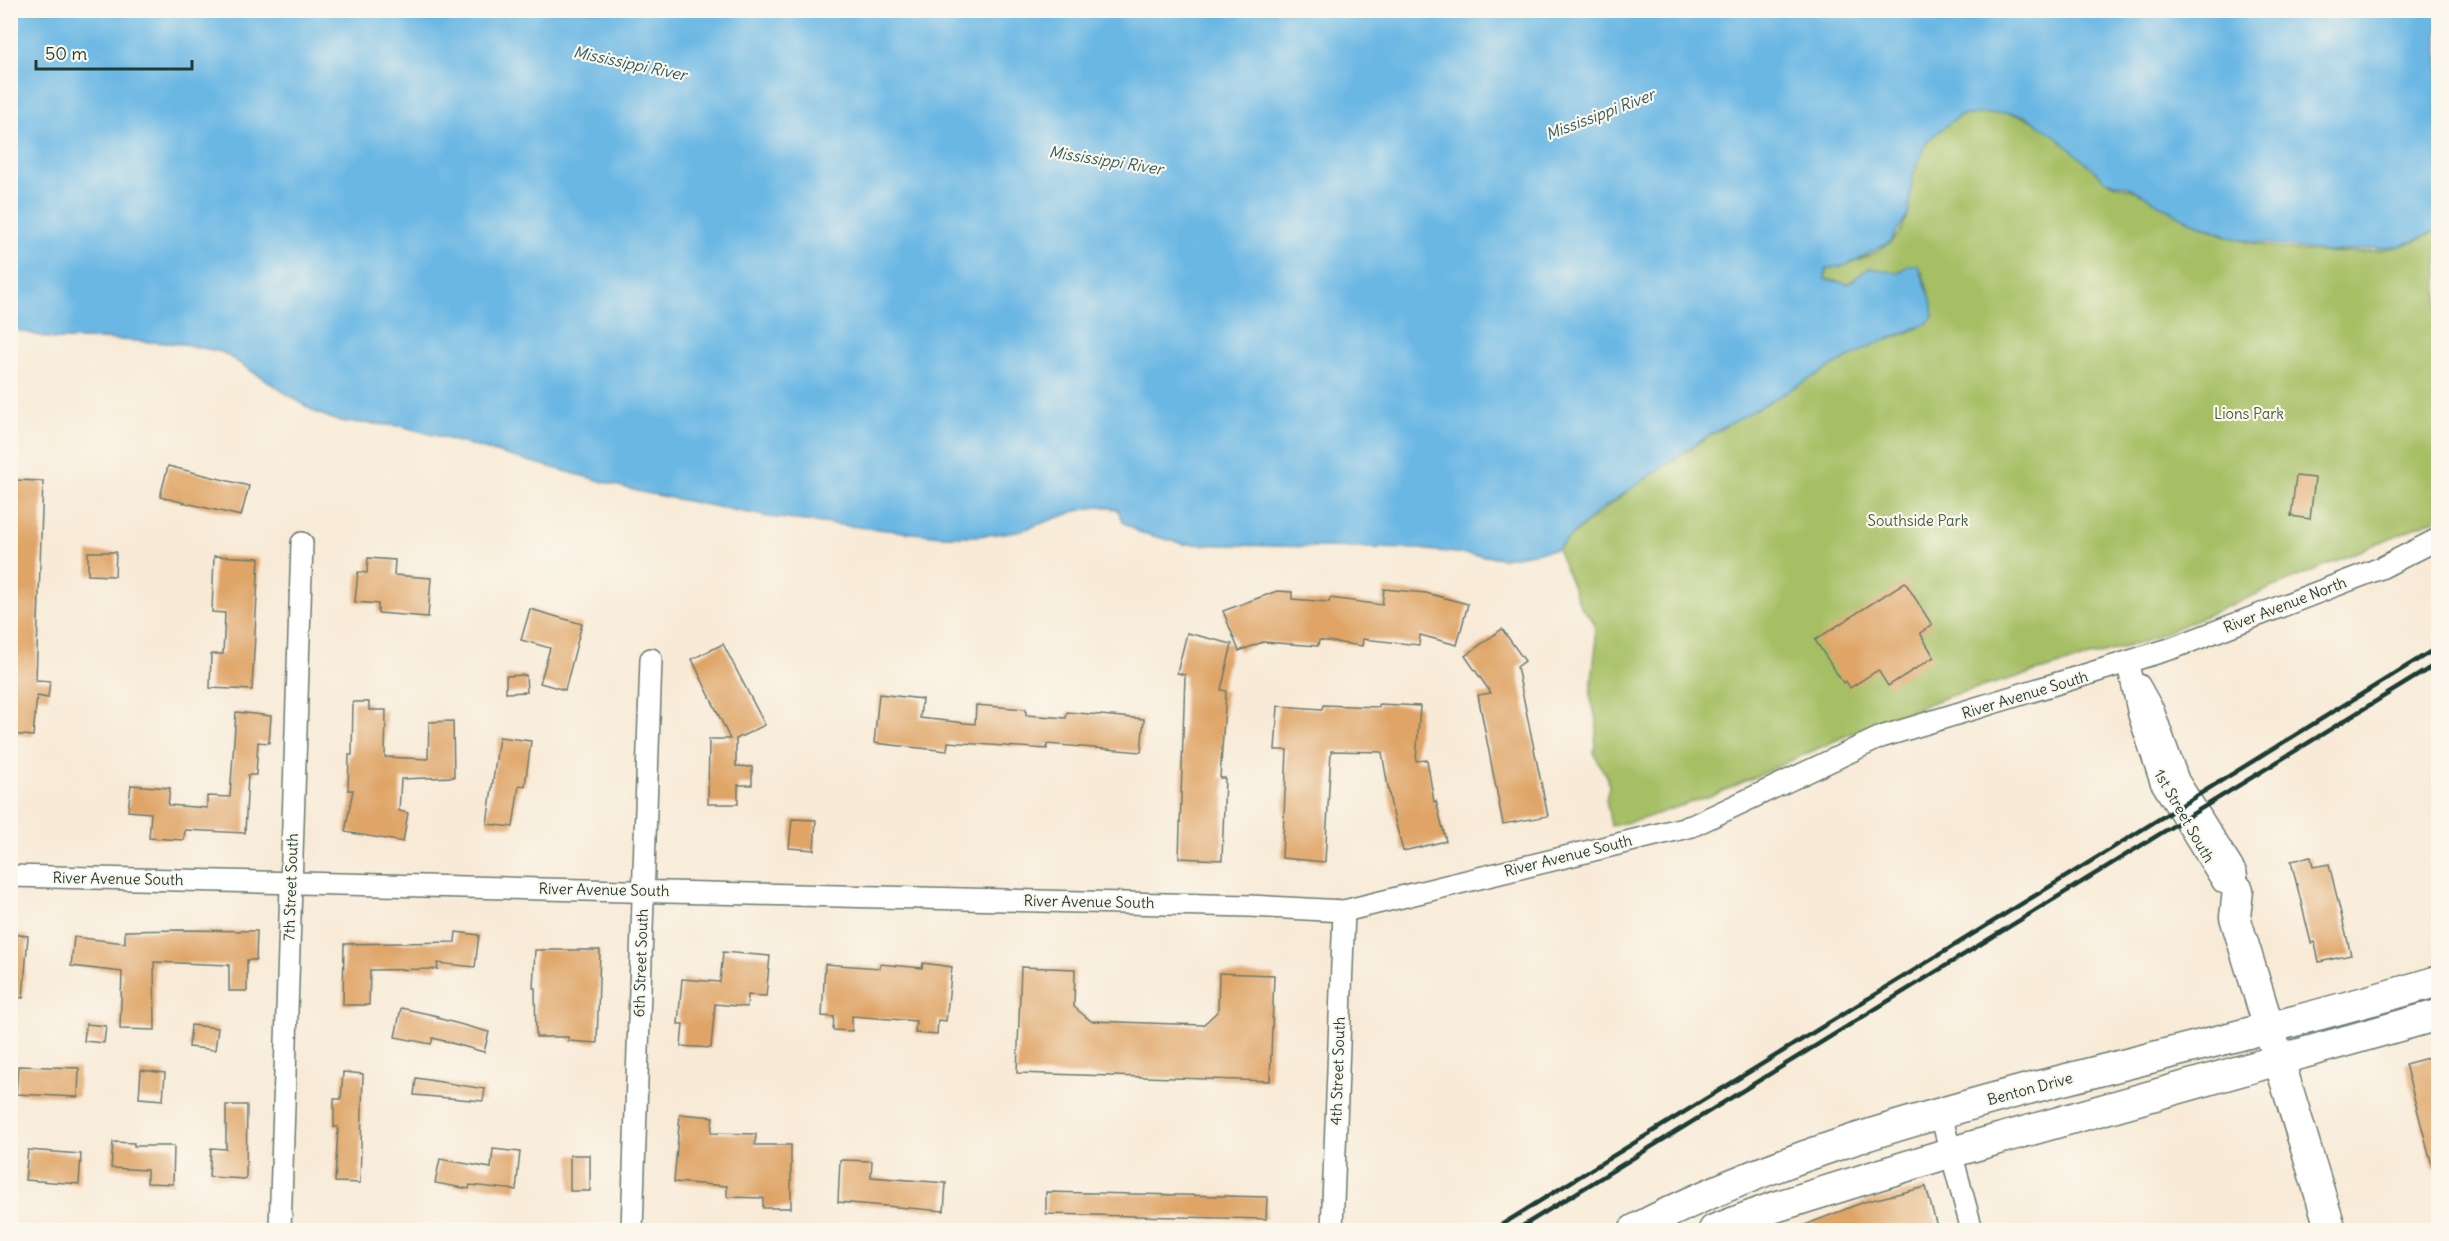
<svg xmlns="http://www.w3.org/2000/svg" width="2449" height="1241" font-family="Delius,sans-serif">
  <style>
    .green { fill: #a6bf65; stroke: #627e4c; stroke-width: 1.5 }
    .water { fill: #6ab7e4; stroke: #447a8c; stroke-width: 1.5 }
    .building { fill: #dfa466 }
    .lines { fill: none; stroke-linecap: round; stroke-linejoin: round }
    .street-casing { stroke: #6b7a6d; stroke-width: 24 }
    .secondary-casing { stroke: #6b7a6d; stroke-width: 33 }
    .street { stroke: #fff; stroke-width: 21 }
    .secondary { stroke: #fff; stroke-width: 30 }
    .rail { stroke: #1f3d34; stroke-width: 4.5 }
    .labels { text-anchor: middle; stroke-width: 4.5; stroke-linejoin: round; paint-order: stroke }
    .park-label { font-size: 15px; fill: #415e40; stroke: #fbf7ec }
    .street-label { font-size: 15px; fill: #1f3d34; stroke: #fbf7ec }
    .water-label { font-size: 16px; font-style: italic; fill: #325c60; stroke: #fbf7ec }
  </style>
  <rect width="100%" height="100%" fill="#fbf7ec"/>
  <filter id="ink" filterUnits="userSpaceOnUse"><feTurbulence type="fractalNoise" baseFrequency=".0167" numOctaves="2"/><feDisplacementMap in="SourceGraphic" scale="12" xChannelSelector="R" yChannelSelector="G"/><feConvolveMatrix kernelMatrix="1 2 1 2 8 2 1 2 1" color-interpolation-filters="sRGB"/></filter>
  <filter id="wash" filterUnits="userSpaceOnUse"><feTurbulence type="fractalNoise" baseFrequency=".008" numOctaves="4" result="noise"/><feDisplacementMap in="SourceGraphic" scale="24" xChannelSelector="R" yChannelSelector="G"/><feGaussianBlur stdDeviation="1.35" result="paint"/><feColorMatrix in="noise" values="0 0 0 0 0 0 0 0 0 0 0 0 0 0 0 0 0 1.4 0 .05"/><feComposite in="paint" operator="in"/></filter>
  <g filter="url(#wash)">
    <rect width="100%" height="100%" fill="#f8ead7"/>
    <!-- green -->
    <path class="green" d="M2008,113C2048,119 2075,154 2104,179C2113,186 2135,189 2146,196C2176,213 2204,230 2237,239C2283,252 2354,258 2400,246C2414,242 2426,236 2438,230V518L2143,642L1949,696L1852,733L1719,793L1642,819L1611,826L1606,799L1609,787L1607,776L1598,763L1594,752L1597,722L1590,696L1596,645L1594,622L1581,607L1557,549C1638,475 1734,419 1831,367C1845,359 1860,351 1875,344C1894,336 1919,332 1933,317L1931,299L1922,272L1909,265L1898,273L1869,268L1848,284L1825,279L1826,268C1852,264 1889,252 1902,228C1911,211 1910,196 1912,178C1914,152 1934,128 1957,117C1971,111 1993,113 2008,113Z"/>
    <!-- water -->
    <path class="water" d="M10,11H2438V230L2400,246L2328,252L2236,239L2183,218L2128,186L2106,181L2058,138L2024,115L2008,113L1979,114L1959,116L1927,141L1912,177L1909,213L1890,242L1847,265L1826,269L1825,279L1848,284L1869,268L1898,273L1909,265H1918L1931,299L1933,317L1926,324L1875,344L1831,367L1701,440L1597,512L1557,549L1503,558L1419,549L1184,544L1139,532L1123,522L1118,510L1102,506L1076,511L1017,532L977,536H941L769,517L641,492L401,426L338,421L315,412L222,352L183,344L103,339H54L11,329Z"/>
    <g id="blocks">
      <!-- building -->
      <g class="building">
        <path d="M168,466L249,486L241,516L160,497Z"/>
        <path d="M2296,476L2315,478L2310,519L2291,516Z"/>
        <path d="M12,480L43,481L36,680L50,681L48,698L37,696L33,736L10,734Z"/>
        <path d="M88,552H116L115,576L88,575Z"/>
        <path d="M214,556L259,558L252,690L210,688L211,654H223L225,613L212,612Z"/>
        <path d="M368,558L395,560L394,575L431,578L428,617L378,613V604L355,602L358,572L367,573Z"/>
        <path d="M1905,582L1932,625L1920,633L1934,657L1888,686L1878,670L1850,688L1846,681L1843,683L1815,640Z"/>
        <path d="M1384,589L1426,593L1468,604L1457,645L1420,635L1419,645L1363,639L1362,646L1319,640L1318,646L1263,642L1239,651L1223,611L1277,591L1292,592V599L1329,602L1330,598L1382,605Z"/>
        <path d="M530,609L582,624L565,690L540,683L550,648L521,640Z"/>
        <path d="M1502,629L1525,661L1517,667L1548,816L1503,824L1478,695L1491,693L1465,656Z"/>
        <path d="M1187,633L1232,644L1221,690L1226,691L1220,778H1225L1222,860L1179,858L1185,675L1177,673Z"/>
        <path d="M723,644L765,725L736,739V766L752,767V785H738V804H708L709,739H730L692,659Z"/>
        <path d="M526,675L527,692L506,693V676Z"/>
        <path d="M879,694L922,699L920,718L975,724L976,705L1026,709V715L1066,718L1067,712L1144,719L1141,752L1047,744V749L948,742L947,751L874,743Z"/>
        <path d="M353,702H369V710H386L385,757L428,759L429,722L453,721L454,777L401,779L399,811L408,813L403,842L345,832L353,790H348L349,755H352Z"/>
        <path d="M1379,704L1420,706L1416,761L1427,760L1434,802L1436,801L1446,841L1403,851L1391,805L1382,752L1331,751L1325,862L1282,858L1287,750H1275L1278,706L1322,709L1323,705L1379,707Z"/>
        <path d="M236,712L271,716L269,743L258,742L256,775H248L245,833L185,830L184,840L149,838L151,813L128,811L131,785L170,788L168,805L207,808V796L230,797Z"/>
        <path d="M499,737L531,741L525,786L519,785L513,827L487,824Z"/>
        <path d="M792,819L816,820L814,850L789,848Z"/>
        <path d="M2311,857L2313,867L2329,864L2351,955L2319,962L2315,942L2311,943L2291,861Z"/>
        <path d="M181,930L257,931L256,960H247V991H229V965L154,962L155,1030L120,1029L122,972L71,966L74,937L125,943V931Z"/>
        <path d="M456,932L479,935L475,967L437,963L438,969L370,970L369,1005H343L344,944L455,942Z"/>
        <path d="M10,934L28,936L23,998L10,997Z"/>
        <path d="M535,950H600L597,1043L568,1041V1037H536L535,988H533Z"/>
        <path d="M723,952L770,956L766,996L748,995L747,1007L715,1004L711,1048L681,1046L683,1024H678L682,979L720,982Z"/>
        <path d="M923,963L952,967L946,1021L938,1020L937,1035L915,1033L916,1021L852,1016V1031L833,1030L834,1017L822,1016L825,964L880,968V964L922,968Z"/>
        <path d="M1021,967L1075,969L1074,1007L1091,1021L1203,1025L1218,1011L1219,973L1274,975L1270,1081L1017,1073Z"/>
        <path d="M401,1008L438,1016L437,1018L489,1032L484,1052L433,1038L431,1044L395,1037Z"/>
        <path d="M86,1024L106,1026L104,1043L84,1041Z"/>
        <path d="M191,1025L218,1028L215,1050L189,1047Z"/>
        <path d="M2439,1055V1168L2433,1169L2405,1064Z"/>
        <path d="M18,1066L79,1068L78,1097L16,1094Z"/>
        <path d="M141,1070L165,1073L163,1100L139,1098Z"/>
        <path d="M343,1072L363,1074L360,1183L335,1182L338,1127H334V1099H341Z"/>
        <path d="M416,1078L485,1089L483,1101L414,1095Z"/>
        <path d="M226,1105H247L246,1179L209,1177L211,1148L226,1149Z"/>
        <path d="M680,1114L713,1117L711,1133L756,1134L755,1145H791V1208H763V1198L727,1197V1186L674,1182Z"/>
        <path d="M113,1142L134,1143V1146H174L173,1184L147,1183V1170L111,1168Z"/>
        <path d="M493,1149L520,1152L516,1190L470,1185L469,1189L435,1183L440,1159L491,1168Z"/>
        <path d="M28,1150L81,1154L79,1184L25,1180Z"/>
        <rect x="570" y="1155" width="20" height="36"/>
        <path d="M840,1160L872,1161L871,1177L946,1183L944,1211L838,1202Z"/>
        <path d="M1926,1187L1938,1230H1792L1864,1202Z"/>
        <path d="M1046,1192L1267,1197L1266,1219L1046,1214Z"/>
      </g>
    </g>
  </g>
  <g filter="url(#ink)">
    <use href="#blocks" fill-opacity="0" stroke="#6b7a6d" stroke-width="1.5"/>
    <g class="lines">
      <!-- street casing -->
      <g class="street-casing">
        <g id="street">
          <path d="M2128,664L2139,715L2161,782L2223,882L2238,890"/>
          <path d="M2139,685L2153,710L2178,780L2236,873L2238,890"/>
          <path d="M10,876L1250,906L1344,911L1692,826L1881,737L2173,648L2381,568L2438,539"/>
          <path d="M1940,1112L1972,1230"/>
          <path d="M280,1230L302,543"/>
          <path d="M632,1230L651,659"/>
          <path d="M1332,1230L1344,911"/>
        </g>
      </g>
      <!-- secondary casing -->
      <g class="secondary-casing">
        <g id="secondary">
          <path d="M2238,890L2235,917L2331,1230"/>
          <path d="M1634,1230C1761,1163 1900,1123 2039,1086C2172,1052 2307,1020 2438,981"/>
          <path d="M1714,1230L1772,1208L1949,1153L2438,1015"/>
        </g>
      </g>
      <!-- street -->
      <use href="#street" class="street"/>
      <!-- secondary -->
      <use href="#secondary" class="secondary"/>
      <!-- rail -->
      <g class="rail">
        <path d="M1493,1230L2438,647"/>
        <path d="M1516,1230L2438,663"/>
      </g>
    </g>
  </g>
  <g class="labels">
    <!-- park labels -->
    <g class="park-label">
      <text x="2249" y="419">Lions Park</text>
      <text x="1918" y="526">Southside Park</text>
    </g>
    <!-- street labels -->
    <g class="street-label">
      <text transform="translate(2285 605) rotate(-21)" y="5">River Avenue North</text>
      <text transform="translate(2025 695) rotate(-17)" y="5">River Avenue South</text>
      <text transform="translate(2184 816) rotate(60)" y="5">1st Street South</text>
      <text transform="translate(1568 856) rotate(-14)" y="5">River Avenue South</text>
      <text transform="translate(118 879) rotate(1)" y="5">River Avenue South</text>
      <text transform="translate(291 887) rotate(-88)" y="5">7th Street South</text>
      <text transform="translate(604 890) rotate(1)" y="5">River Avenue South</text>
      <text transform="translate(1089 902) rotate(1)" y="5">River Avenue South</text>
      <text transform="translate(641 963) rotate(-88)" y="5">6th Street South</text>
      <text transform="translate(1338 1071) rotate(-88)" y="5">4th Street South</text>
      <text transform="translate(2030 1089) rotate(-15)" y="5">Benton Drive</text>
    </g>
    <!-- water labels -->
    <g class="water-label">
      <text transform="translate(630 63) rotate(12)" y="6">Mississippi River</text>
      <text transform="translate(1600 114) rotate(-21)" y="6">Mississippi River</text>
      <text transform="translate(1106 160) rotate(9)" y="6">Mississippi River</text>
    </g>
  </g>
  <!-- margin -->
  <rect width="2449" height="1241" fill="none" stroke="#fbf7ec" stroke-width="36"/>
  <!-- scale -->
  <path d="M36 60v9h156v-9" fill="none" stroke="#1f3d34" stroke-width="3"/>
  <text x="45" y="60" font-size="18" fill="#1f3d34" stroke="#fbf7ec" stroke-width="4.5" paint-order="stroke">50 m</text>
</svg>
